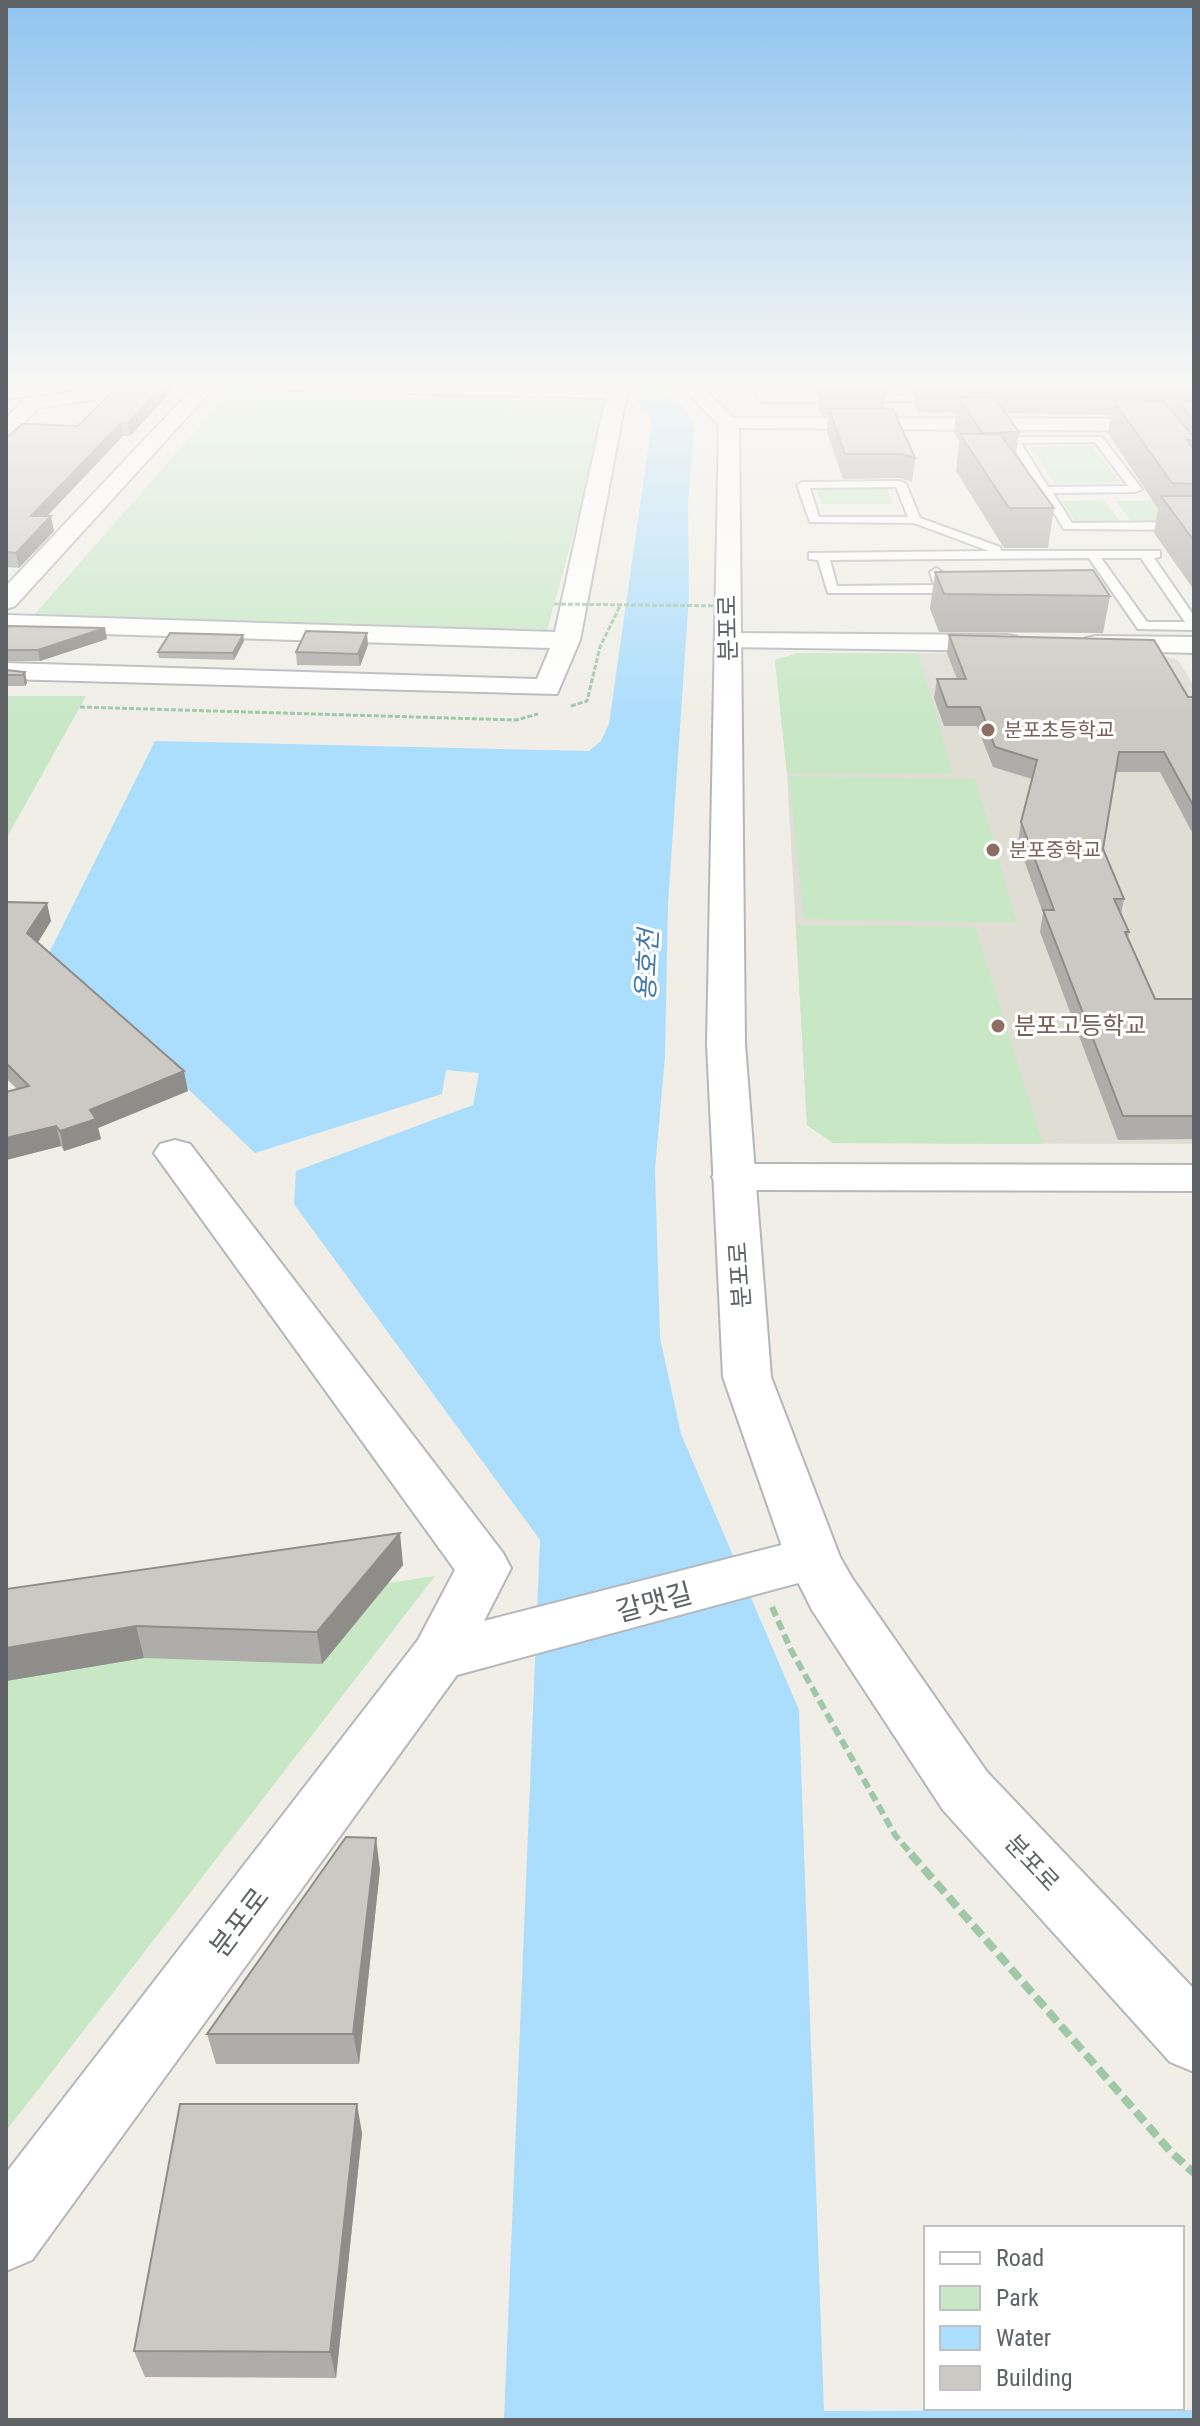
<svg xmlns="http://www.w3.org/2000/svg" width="1200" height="2426" font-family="'Roboto Condensed','Noto Sans KR',sans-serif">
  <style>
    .education { fill: #e0ddd5 }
    .green { fill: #c7e7c5 }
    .water { fill: #abddfd }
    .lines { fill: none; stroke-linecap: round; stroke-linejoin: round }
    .service-casing { stroke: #b4b8bb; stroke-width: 4 }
    .minor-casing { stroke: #b4b8bb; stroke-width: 4 }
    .tertiary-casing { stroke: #b4b8bb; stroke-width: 4 }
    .secondary-casing { stroke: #b3b7bb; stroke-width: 4 }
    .path-far2 { stroke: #9ec8a8; stroke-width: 3; stroke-dasharray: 5 2; stroke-linecap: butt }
    .path-far1 { stroke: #9ec8a8; stroke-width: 6; stroke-dasharray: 10 5; stroke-linecap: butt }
    .path { stroke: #9ec8a8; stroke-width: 8; stroke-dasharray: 13 6; stroke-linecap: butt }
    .service { fill: #fff; fill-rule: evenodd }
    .minor { fill: #fff; fill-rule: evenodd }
    .tertiary { fill: #fff; fill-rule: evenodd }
    .secondary { fill: #fff; fill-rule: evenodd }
    .service-bridge-casing { stroke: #b4b8bb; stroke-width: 13; stroke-linecap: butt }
    .path-bridge { stroke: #9ec8a8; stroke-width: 3; stroke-dasharray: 5 2; stroke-linecap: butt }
    .service-bridge { stroke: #fff; stroke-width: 11 }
    .wall { fill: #afada9 }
    .shaded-wall { fill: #8f8d89 }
    .building { fill: #ccc9c4; stroke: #8f8d89; stroke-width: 2 }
    .education-dot { fill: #8d6e63; stroke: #fff; stroke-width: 3 }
    .labels { text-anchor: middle; stroke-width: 6; stroke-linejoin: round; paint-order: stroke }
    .far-education-label { font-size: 20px; fill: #785e54; stroke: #fff; text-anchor: start }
    .street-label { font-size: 24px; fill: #5f6367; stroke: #fff }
    .education-label { font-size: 24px; fill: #785e54; stroke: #fff; text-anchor: start }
    .water-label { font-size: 26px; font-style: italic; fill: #4379a7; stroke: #fff }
    .near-street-label { font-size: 28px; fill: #5f6367; stroke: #fff }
  </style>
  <rect width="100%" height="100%" fill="#f0eee7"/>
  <!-- education -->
  <path class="education" d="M798,653L1157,654L1178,660L1194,686V1144L833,1143L807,1125L787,773L775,660Z"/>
  <!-- green -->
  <g class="green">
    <path d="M234,387L612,395L547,630L35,614Z"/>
    <path d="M1092,446L1120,482L1055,483L1031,447Z"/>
    <path d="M886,488L894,504H822L816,489Z"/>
    <path d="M1104,500L1120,522L1076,523L1061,501Z"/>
    <path d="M1193,500L1194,522H1131L1116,501Z"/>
    <path d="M798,653H918L953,774L787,773L775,660Z"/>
    <path d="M6,696H86L6,839Z"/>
    <path d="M789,776L975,779L1017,923L804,919Z"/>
    <path d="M796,925L975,927L1043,1144L833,1143L807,1125Z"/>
    <path d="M435,1576L6,2131V1641Z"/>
  </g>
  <!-- water -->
  <path class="water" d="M622,383C631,383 646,381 654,384C669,390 690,411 694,426L688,506L689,595L668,904L665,1056L655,1169L660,1338L681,1434L799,1710L824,2411L1194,2410V2420H504L540,1540L294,1204L296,1171L473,1105L479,1073L446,1070L442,1094L255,1153L48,955L155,741L589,751L601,741L609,724L652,421Z"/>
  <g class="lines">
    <!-- service casing -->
    <g class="service-casing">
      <g id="service">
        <path d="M754,383H764L768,396L927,395L932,398L927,401L764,402L759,399Z"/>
        <path d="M1102,437L1142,489L1136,492L1053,493L1072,523L1194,522V530L1064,529L1009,440L1014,437ZM1095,442L1128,486L1048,487L1021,443Z"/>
        <path d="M900,481L906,484L920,518L1000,547L1001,551H1160V557L1154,558L1194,616V630L1138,629L1089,558L830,560L837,586L934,585L930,572L936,568L942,572L948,589L942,593H828L818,560L809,559V553L989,551L914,523L810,522L797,485L803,482ZM896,487L908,517H819L810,488ZM1101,558H1141L1185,622H1147Z"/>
      </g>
    </g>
    <!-- minor casing -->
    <g class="minor-casing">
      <g id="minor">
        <path d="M125,383H174L165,389L38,408L13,434L6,436V418L25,399Z"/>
        <path d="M198,383H218L15,606L6,609V586Z"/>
        <path d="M241,383H498L624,388L627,392L580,640L557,694L6,679V663L537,679L550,648L6,631V615L555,632L606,398L250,389Z"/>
        <path d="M729,418L1194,419V431L722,428L719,424L722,420Z"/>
        <path d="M729,633L1008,635L1017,637L1021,643L1017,649L1008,651L720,647L716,641L720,635Z"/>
        <path d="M1096,636L1194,637V653L1086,650L1083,644L1086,638Z"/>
        <path d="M175,1140L190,1144L503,1553L511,1568L484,1621L813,1537L832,1543L840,1558L832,1573L813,1579L457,1675L32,2260L6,2271V2173L418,1640L455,1570L154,1153L160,1144Z"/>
        <path d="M733,1164L1194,1165V1191L733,1190L718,1186L712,1177L718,1168Z"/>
      </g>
    </g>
    <!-- tertiary casing -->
    <g class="tertiary-casing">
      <path id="tertiary" d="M33,383H84L75,389L6,399V387Z"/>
    </g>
    <!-- secondary casing -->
    <g class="secondary-casing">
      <path id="secondary" d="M678,383H698L739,424L745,1044L771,1377L840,1557L852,1578L987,1772L1194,1989V2072L1170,2062L943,1810L812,1610L786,1558L723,1377L707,1044L719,425Z"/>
    </g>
    <!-- path-far2 -->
    <g class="path-far2">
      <path d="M571,706L587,701L600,647L621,604"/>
      <path d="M80,707L516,720L538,714"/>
    </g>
    <!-- path-far1 -->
    <path class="path-far1" d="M772,1607L791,1650L895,1835L913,1856"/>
    <!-- path -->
    <path class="path" d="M911,1854L1171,2152L1194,2173"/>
    <!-- service -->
    <use href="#service" class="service"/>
    <!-- minor -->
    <use href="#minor" class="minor"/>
    <!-- tertiary -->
    <use href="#tertiary" class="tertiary"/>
    <!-- secondary -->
    <use href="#secondary" class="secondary"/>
    <!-- service-bridge casing -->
    <g class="service-bridge-casing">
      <path id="service-bridge" d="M256,386L261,383"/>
    </g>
    <!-- path-bridge -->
    <path class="path-bridge" d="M554,604L728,606"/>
    <!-- service-bridge -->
    <use href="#service-bridge" class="service-bridge"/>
  </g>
  <!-- wall -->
  <g class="wall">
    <path d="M143,383H169L170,393L130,436H123L47,516L54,531L19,568L6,567V438L78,426Z"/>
    <path d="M819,383H886L884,409L915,458L912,482L900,478L843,479L827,432L828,415H821L818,405Z"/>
    <path d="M902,383H1194V590L1154,533L1158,509L1108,433L1111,415L1005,413L1019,432L1016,455L1054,508L1048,548H1004L956,471L959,441L954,432L956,413L918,412L914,405L915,393H907Z"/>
    <path d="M935,572L1110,596L1103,633L939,632L930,609Z"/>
    <path d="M6,627L107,639L40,661H6Z"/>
    <path d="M243,635L244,641L234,660L159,658L158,652Z"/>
    <path d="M949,635L1188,697H1194V836L1160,772H1116L1103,849L1124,899L1121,914L1129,932L1128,939L1155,999H1194V1139L1118,1140L1040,932L1043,913L1018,843L1021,822L1032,779L993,767L977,726H944L934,698L937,679H957L947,653Z"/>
    <path d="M368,645L360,666L297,665L296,652Z"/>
    <path d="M6,670L25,672L27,683L25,686H6Z"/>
    <path d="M6,902L51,921L38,942L188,1091L98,1128L101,1139L64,1151L61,1146L6,1160V1092L17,1089L6,1078Z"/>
    <path d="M403,1565L322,1664L144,1658L6,1681V1589Z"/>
    <path d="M380,1869L359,2064H216L207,2034Z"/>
    <path d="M362,2133L336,2378L145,2377L134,2351Z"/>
  </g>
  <!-- shaded-wall -->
  <g class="shaded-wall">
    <path d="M166,383H169L170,393L130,436L128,423Z"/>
    <path d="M121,423L123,436L34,530L31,516Z"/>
    <path d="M51,516L54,531L19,568L16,553Z"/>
    <path d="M105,628L107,639L40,661L38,650Z"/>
    <path d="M367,633L368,645L360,666L358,654Z"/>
    <path d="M243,635L244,641L234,660L233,653Z"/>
    <path d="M25,672L27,683L25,686L23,675Z"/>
    <path d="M47,903L51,921L32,952L27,933Z"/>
    <path d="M184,1071L188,1091L98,1128L101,1139L64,1151L60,1131L90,1110Z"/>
    <path d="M56,1126L61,1146L6,1160V1138Z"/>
    <path d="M400,1533L403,1565L322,1664L317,1632Z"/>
    <path d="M136,1626L144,1658L6,1681V1648Z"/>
    <path d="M376,1838L380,1869L359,2064L353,2034Z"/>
    <path d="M357,2104L362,2133L336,2378L330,2352Z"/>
  </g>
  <!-- building -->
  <g class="building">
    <path d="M143,383H166L128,423H121L31,516H51L16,553L6,552V438L22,424L78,426L118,386Z"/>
    <path d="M1108,383H1194V384Z"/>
    <path d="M958,397H994L1019,432L982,433Z"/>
    <path d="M1113,400L1163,401L1194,437V440H1187L1194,450V484L1172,483Z"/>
    <path d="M1194,401V420L1179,402Z"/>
    <path d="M829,409H893L915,458L902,454H845Z"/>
    <path d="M960,434H1000L1054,508H1009Z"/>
    <path d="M1161,496H1194V541Z"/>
    <path d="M1093,570L1110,596L944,594L935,572Z"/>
    <path d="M9,626L105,628L38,650H6V627Z"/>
    <path d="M306,631L367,633L358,654L296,652Z"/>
    <path d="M170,633L243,635L233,653L158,652Z"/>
    <path d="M949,635L1154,640L1188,697H1194V807L1164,752H1119L1103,849L1124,899H1114L1129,932H1125L1155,999H1194V1116H1123L1043,910H1054L1021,822L1037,760L995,747L980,707H947L937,679H966Z"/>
    <path d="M6,670L25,672L23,675H6Z"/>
    <path d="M6,902L47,903L27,933L184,1071L90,1110L96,1119L60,1131L56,1126L6,1138V1092L29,1086L6,1063Z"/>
    <path d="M400,1533L317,1632L136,1626L6,1648V1589Z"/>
    <path d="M346,1837L376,1838L353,2034H207Z"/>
    <path d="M180,2104H357L330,2352L134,2351Z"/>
  </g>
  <!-- sky -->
  <linearGradient id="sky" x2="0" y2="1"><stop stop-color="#8fc4f0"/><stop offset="0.53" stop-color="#f8f7f4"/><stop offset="1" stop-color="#f8f7f4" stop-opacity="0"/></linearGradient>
  <rect width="1200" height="723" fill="url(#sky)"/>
  <!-- markers -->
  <g class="education-dot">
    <circle cx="988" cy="730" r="8"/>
    <circle cx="993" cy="850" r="8"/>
    <circle cx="998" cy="1026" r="8"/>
  </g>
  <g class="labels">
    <!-- far-education labels -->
    <g class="far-education-label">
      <text x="1004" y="737">분포초등학교</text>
      <text x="1009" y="857">분포중학교</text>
    </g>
    <!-- street labels -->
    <g class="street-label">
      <text transform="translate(728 628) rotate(-91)" y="8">분포로</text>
      <text transform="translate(740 1275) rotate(-94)" y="8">분포로</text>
      <text transform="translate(1032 1863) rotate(47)" y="8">분포로</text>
    </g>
    <!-- education labels -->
    <g class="education-label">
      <text x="1014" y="1034">분포고등학교</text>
    </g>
    <!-- water labels -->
    <g class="water-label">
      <text transform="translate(647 965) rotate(-87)" y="9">용호천</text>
    </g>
    <!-- near-street labels -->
    <g class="near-street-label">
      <text transform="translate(654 1602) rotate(-15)" y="10">갈맷길</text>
      <text transform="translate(239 1922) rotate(-53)" y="10">분포로</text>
    </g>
  </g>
  <!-- border -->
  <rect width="1200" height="2426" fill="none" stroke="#5f6367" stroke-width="16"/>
  <!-- legend -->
  <rect x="924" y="2226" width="260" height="184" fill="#ffffff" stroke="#bfc1c2" stroke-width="2"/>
  <rect x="940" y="2252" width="40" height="12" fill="#ffffff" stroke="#bfc1c2" stroke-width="2"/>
  <text x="996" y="2266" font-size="24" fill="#5f6367">Road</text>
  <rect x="940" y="2286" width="40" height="24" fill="#c7e7c5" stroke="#bfc1c2" stroke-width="2"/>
  <text x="996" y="2306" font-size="24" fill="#5f6367">Park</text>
  <rect x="940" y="2326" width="40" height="24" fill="#abddfd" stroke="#bfc1c2" stroke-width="2"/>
  <text x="996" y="2346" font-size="24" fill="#5f6367">Water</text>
  <rect x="940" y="2366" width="40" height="24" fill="#ccc9c4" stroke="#bfc1c2" stroke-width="2"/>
  <text x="996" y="2386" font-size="24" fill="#5f6367">Building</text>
</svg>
